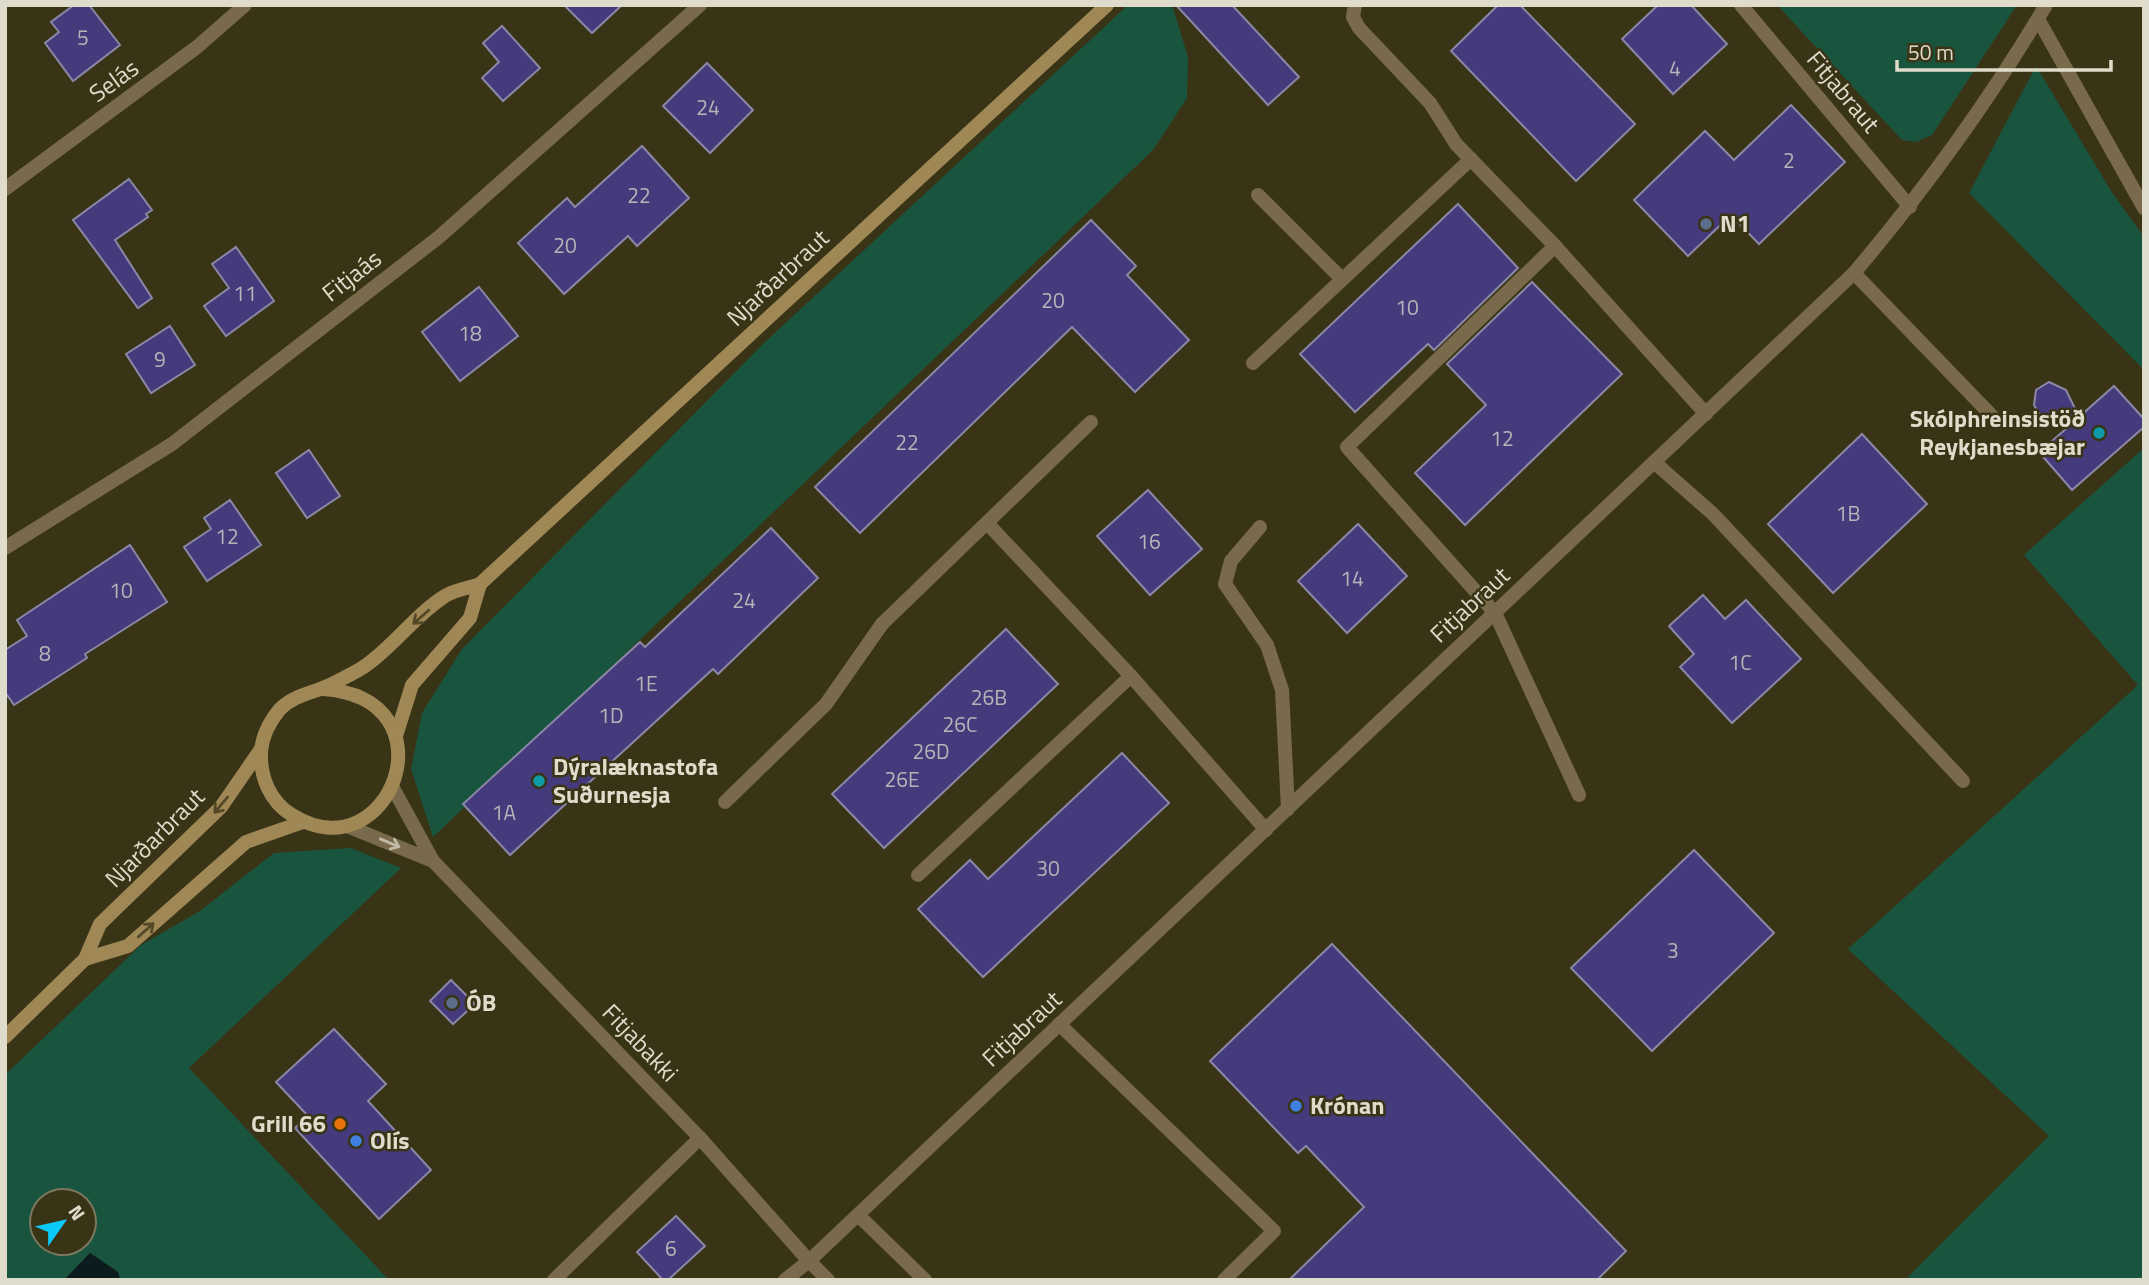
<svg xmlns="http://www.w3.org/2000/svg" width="2149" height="1285" font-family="'Titillium Web',sans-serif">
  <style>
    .green { fill: #19553e; fill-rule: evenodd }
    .water { fill: #0c1b1e }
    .building { fill: #453a7c; stroke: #8a88a6; stroke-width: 2 }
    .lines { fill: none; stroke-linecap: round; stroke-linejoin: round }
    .service { stroke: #796a4c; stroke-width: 14 }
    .minor { stroke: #796a4c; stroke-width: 14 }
    .secondary { stroke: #a08856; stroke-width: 14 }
    .oneway { stroke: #544927 }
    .oneway2 { stroke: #c1baa6 }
    .service-dot { fill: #5c6f8a; stroke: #3a3417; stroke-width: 2.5 }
    .culture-dot { fill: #0f9aa8; stroke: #3a3417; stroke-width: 2.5 }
    .shop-dot { fill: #3f7fe0; stroke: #3a3417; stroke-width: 2.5 }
    .food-dot { fill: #e8710a; stroke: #3a3417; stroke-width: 2.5 }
    .labels { text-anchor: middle; stroke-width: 5; stroke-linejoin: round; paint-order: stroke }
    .number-label { font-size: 21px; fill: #b9b4b8 }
    .street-label { font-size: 24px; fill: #e0dccc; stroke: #3a3417 }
    .poi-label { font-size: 24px; font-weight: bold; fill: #e0dccc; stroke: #3a3417; text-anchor: start }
  </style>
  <rect width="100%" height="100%" fill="#3a3417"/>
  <!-- green -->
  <g class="green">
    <path d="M1128,5H1172L1188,57L1187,98L1153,150L433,837L411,769L422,713L462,649L764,343Z"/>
    <path d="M2017,5L1932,135L1916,142L1902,140L1778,6Z"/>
    <path d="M2036,66L2111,191L2144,237V370L1969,193Z"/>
    <path d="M2144,448V1280H1905L2049,1136L1848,949L2138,685L2024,555Z"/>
    <path d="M351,848L401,868L189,1068L389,1280H120L118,1272L90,1253L64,1280H5V1075L141,945L200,911L274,853ZM42,1201H84V1243H42Z"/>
  </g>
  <!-- water -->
  <path class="water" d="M90,1253L118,1272L120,1280H64Z"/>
  <!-- building -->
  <g class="building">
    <path d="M74,5H89L120,45L73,81L45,43L59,32L51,22Z"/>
    <path d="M564,5H622L592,33Z"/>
    <path d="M1176,5H1232L1299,77L1268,105Z"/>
    <path d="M1498,5H1520L1635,124L1576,181L1451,51Z"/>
    <path d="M1658,5H1691L1727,44L1673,94L1622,39Z"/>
    <path d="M502,26L540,68L503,101L482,78L499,62L483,43Z"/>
    <path d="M707,63L753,110L710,153L663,106Z"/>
    <path d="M1791,105L1845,162L1759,244L1731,215L1688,256L1634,200L1705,131L1734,160Z"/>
    <path d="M642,146L689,198L637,246L628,236L564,294L518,243L567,198L575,207Z"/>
    <path d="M129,179L152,210L146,214L148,217L115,240L152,298L138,308L73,220Z"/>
    <path d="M1458,204L1518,268L1434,350L1428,344L1355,412L1300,354Z"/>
    <path d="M1091,220L1136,266L1127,275L1189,340L1135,392L1072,327L860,533L815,487Z"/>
    <path d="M236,247L274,301L226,336L204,306L229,288L212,264Z"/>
    <path d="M1532,282L1622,374L1465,525L1415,473L1486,405L1447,364Z"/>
    <path d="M479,287L518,336L460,381L422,332Z"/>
    <path d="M170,326L195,365L151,393L126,354Z"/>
    <path d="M2049,382L2066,390L2079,417L2114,386L2144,419V427L2072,490L2039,452L2067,428L2040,415L2034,405L2036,390Z"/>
    <path d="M1862,434L1927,504L1833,593L1768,524Z"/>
    <path d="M309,450L340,496L307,518L276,473Z"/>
    <path d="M1148,490L1202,549L1150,595L1097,536Z"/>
    <path d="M230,500L261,545L207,581L184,547L211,529L204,518Z"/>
    <path d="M1358,524L1407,576L1347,633L1298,581Z"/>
    <path d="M771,528L818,578L718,674L713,669L510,855L463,804L640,642L645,647Z"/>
    <path d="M130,545L167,602L85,654L87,658L14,705L5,692V650L27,636L17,620Z"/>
    <path d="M1703,595L1725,619L1746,600L1801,659L1732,723L1680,667L1694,654L1669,626Z"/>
    <path d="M1006,629L1058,684L884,848L832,794Z"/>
    <path d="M1122,753L1169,803L983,977L918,909L970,860L988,879Z"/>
    <path d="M1694,850L1774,933L1652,1051L1571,968Z"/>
    <path d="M1332,944L1626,1251L1597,1280H1289L1364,1207L1306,1146L1298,1153L1210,1061Z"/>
    <path d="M451,980L475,1004L453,1024L430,1001Z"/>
    <path d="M334,1029L386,1084L368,1101L431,1170L379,1219L295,1128L308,1116L276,1082Z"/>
    <path d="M676,1216L705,1246L668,1280H663L637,1252Z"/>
  </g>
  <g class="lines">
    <!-- service -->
    <g class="service">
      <path d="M1355,5L1353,17L1359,28L1430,103L1456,144"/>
      <path d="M2038,19L2144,208"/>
      <path d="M1258,195L1342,279"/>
      <path d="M1555,246L1347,447L1495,613L1579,795"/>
      <path d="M1854,273L1993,417"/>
      <path d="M1253,363L1471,159"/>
      <path d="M1654,462L1713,514L1963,781"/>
      <path d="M1260,527L1231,561L1225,584L1267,645L1282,690L1288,809"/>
      <path d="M725,802L826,704L882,624"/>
      <path d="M918,875L1131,676"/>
      <path d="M1059,1024L1274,1231L1224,1280"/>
      <path d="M858,1215L925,1280"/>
      <path d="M554,1280L700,1138"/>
      <path d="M785,1280L809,1261L828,1280"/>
    </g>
    <!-- minor -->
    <g class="minor">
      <path d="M1741,5L1910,207"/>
      <path d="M1456,144L1555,246L1706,414"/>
      <path d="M5,189L197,47L245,5"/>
      <path d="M987,523L1131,676L1266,830"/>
      <path d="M5,548L172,444L439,237L700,5"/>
      <path d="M882,624L1091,422"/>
      <path d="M393,788L433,861L700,1138L809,1261L1854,273C1926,188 1989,101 2046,5"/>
      <path d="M347,826L433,861"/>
    </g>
    <!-- secondary -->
    <g class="secondary">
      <path d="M323,689C457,698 390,876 292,815C270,802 260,777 261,752C262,737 270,721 280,709C295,694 315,693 332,684C343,678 355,673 365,666C394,646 415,615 445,596C454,590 469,588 480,584L1107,5"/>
      <path d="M396,736L412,685L470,618L480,584"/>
      <path d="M85,959L128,946L246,842L303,822"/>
      <path d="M5,1037L85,959L100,924L221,807L261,749"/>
    </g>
  </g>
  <!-- one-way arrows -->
  <defs><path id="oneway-shaft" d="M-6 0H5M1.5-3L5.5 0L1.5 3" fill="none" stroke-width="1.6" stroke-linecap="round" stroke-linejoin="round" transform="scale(1.75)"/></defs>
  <g class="oneway">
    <use href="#oneway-shaft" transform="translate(421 617) rotate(139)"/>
    <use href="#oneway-shaft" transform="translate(221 805) rotate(130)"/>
    <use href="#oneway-shaft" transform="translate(146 930) rotate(-42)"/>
  </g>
  <use class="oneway2" href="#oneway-shaft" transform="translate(390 843) rotate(23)"/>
  <!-- markers -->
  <g class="service-dot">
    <circle cx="1706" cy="224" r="7"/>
    <circle cx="452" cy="1003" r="7"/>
  </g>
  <g class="culture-dot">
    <circle cx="2099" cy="433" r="7"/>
    <circle cx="539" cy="781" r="7"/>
  </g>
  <g class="shop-dot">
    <circle cx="1296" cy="1106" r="7"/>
    <circle cx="356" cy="1141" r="7"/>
  </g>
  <circle class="food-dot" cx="340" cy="1124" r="7"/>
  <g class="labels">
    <!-- number labels -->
    <g class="number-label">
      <text x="83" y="45">5</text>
      <text x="1675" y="76">4</text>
      <text x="708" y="115">24</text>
      <text x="1789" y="168">2</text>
      <text x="639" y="203">22</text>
      <text x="565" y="253">20</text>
      <text x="245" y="301">11</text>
      <text x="1053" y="308">20</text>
      <text x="1407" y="315">10</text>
      <text x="470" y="341">18</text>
      <text x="160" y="367">9</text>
      <text x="1502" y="446">12</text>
      <text x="907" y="450">22</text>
      <text x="1848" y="521">1B</text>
      <text x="227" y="544">12</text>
      <text x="1149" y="549">16</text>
      <text x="1352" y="586">14</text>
      <text x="121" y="598">10</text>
      <text x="744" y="608">24</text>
      <text x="45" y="661">8</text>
      <text x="1740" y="670">1C</text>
      <text x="646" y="691">1E</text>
      <text x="989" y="705">26B</text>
      <text x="611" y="723">1D</text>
      <text x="960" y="732">26C</text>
      <text x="931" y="759">26D</text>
      <text x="902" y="787">26E</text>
      <text x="504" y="820">1A</text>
      <text x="1048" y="876">30</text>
      <text x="1673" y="958">3</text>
      <text x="671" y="1256">6</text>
    </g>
    <!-- street labels -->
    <g class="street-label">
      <text transform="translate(114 81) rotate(-36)" y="8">Selás</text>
      <text transform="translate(1843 92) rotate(50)" y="8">Fitjabraut</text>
      <text transform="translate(352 276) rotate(-38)" y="8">Fitjaás</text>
      <text transform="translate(778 278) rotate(-43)" y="8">Njarðarbraut</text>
      <text transform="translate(1470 605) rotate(-43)" y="8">Fitjabraut</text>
      <text transform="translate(155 838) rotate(-45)" y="8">Njarðarbraut</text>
      <text transform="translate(1022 1029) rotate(-43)" y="8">Fitjabraut</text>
      <text transform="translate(640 1043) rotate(46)" y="8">Fitjabakki</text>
    </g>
    <!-- poi labels -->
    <g class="poi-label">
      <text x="1720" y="232">N1</text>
      <text x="2085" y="427" text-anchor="end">Skólphreinsistöð<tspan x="2085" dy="28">Reykjanesbæjar</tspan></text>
      <text x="553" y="775">Dýralæknastofa<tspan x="553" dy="28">Suðurnesja</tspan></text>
      <text x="466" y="1011">ÓB</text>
      <text x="1310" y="1114">Krónan</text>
      <text x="326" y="1132" text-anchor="end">Grill 66</text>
      <text x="370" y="1149">Olís</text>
    </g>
  </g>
  <!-- border -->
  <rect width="2149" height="1285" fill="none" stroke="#e0dccc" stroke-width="14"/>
  <!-- north arrow -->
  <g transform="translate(63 1222) rotate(56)"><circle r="33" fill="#3a3417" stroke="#7c775f" stroke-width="2"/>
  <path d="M0-5L12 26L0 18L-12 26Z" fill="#0acafa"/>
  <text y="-10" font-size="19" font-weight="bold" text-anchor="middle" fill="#e0dccc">N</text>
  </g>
  <!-- scale -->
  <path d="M1897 60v10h214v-10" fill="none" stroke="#e0dccc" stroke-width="3.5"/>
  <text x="1908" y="60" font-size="21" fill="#e0dccc" stroke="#3a3417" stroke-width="5" paint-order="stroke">50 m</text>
</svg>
